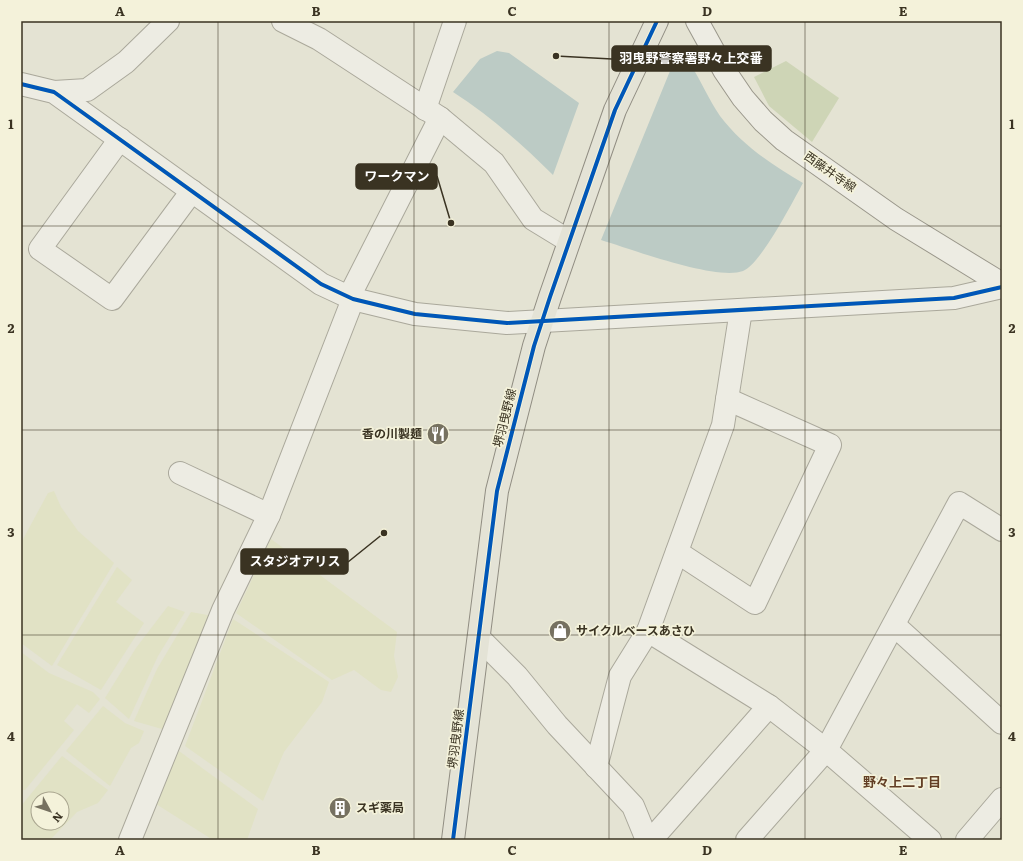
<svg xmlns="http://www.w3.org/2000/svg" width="1023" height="861" font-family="Literata,'Noto Sans JP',serif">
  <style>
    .farmland { fill: #e1e2c5; fill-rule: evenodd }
    .green { fill: #ced5b6 }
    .water { fill: #bccbc5 }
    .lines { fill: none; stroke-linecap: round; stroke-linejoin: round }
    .minor-casing { stroke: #aaa89b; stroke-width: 24 }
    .tertiary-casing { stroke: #aaa89b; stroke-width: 24 }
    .secondary-casing { stroke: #9a978b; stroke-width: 24 }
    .primary-casing { stroke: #908d82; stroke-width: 24 }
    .minor { stroke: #edece3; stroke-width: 22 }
    .tertiary { stroke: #edece3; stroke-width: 22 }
    .secondary { stroke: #edece3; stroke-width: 22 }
    .primary { stroke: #e4e3d6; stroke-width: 22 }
    .cycleway-casing { stroke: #f4f2da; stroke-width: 6 }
    .cycleway { stroke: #0057b8; stroke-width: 4 }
    .grid { fill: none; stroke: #3a3322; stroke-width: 1; stroke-opacity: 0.55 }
    .labels { text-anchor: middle; stroke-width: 3.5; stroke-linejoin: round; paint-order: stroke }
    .street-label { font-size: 12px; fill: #3a3322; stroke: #f4f2da }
    .poi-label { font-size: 12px; font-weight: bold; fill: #3a3322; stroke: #f4f2da; text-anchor: start }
    .neighbourhood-label { font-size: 13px; font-weight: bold; fill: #633f25; stroke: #f4f2da }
    .leader { fill: none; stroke: #3a3322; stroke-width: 1.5 }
    .callout-dot { fill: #3a3322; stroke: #f4f2da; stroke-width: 1.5 }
    .callout { fill: #3a3322; stroke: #3a3322; stroke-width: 1.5 }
    .callout-label { font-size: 13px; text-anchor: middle; font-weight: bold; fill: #fff }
    .neatline { fill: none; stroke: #3a3322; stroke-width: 1.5 }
    .grid-label { font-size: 13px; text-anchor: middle; font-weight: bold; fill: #3a3322 }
  </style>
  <rect width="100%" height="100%" fill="#e4e3d3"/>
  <!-- farmland -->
  <g class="farmland">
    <path d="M54,491L61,507L78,531L114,563L52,666L21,643V543L48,493Z"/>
    <path d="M271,539L397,632L394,656L398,677L391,692L381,690L354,670L332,680L236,613Z"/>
    <path d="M117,567L132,580L116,602L144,623L101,690L57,665Z"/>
    <path d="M168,606L185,612L158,656L129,719L105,698L136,648Z"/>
    <path d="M191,612L213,616L169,731L134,721L157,669Z"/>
    <path d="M233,619L329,682L322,702L284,752L263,801L185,746Z"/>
    <path d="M21,652L49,673L93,692L100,699L89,713L77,704L64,721L74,730L25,790H22Z"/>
    <path d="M103,706L125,723L144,731L139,743L131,748L110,786L66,751Z"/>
    <path d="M179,751L258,809L247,840H213L156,804Z"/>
    <path d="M62,756L108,790L98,803L77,812L50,840H24L21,838V806ZM38,799H62V823H38Z"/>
  </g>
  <!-- green -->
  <path class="green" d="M786,61L839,98L812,142L769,106L754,77Z"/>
  <!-- water -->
  <g class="water">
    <path d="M497,51L509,53L579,103L553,175C522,144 490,116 453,92L480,59Z"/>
    <path d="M691,65C701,81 709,100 720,116C742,145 772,165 803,183C793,201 761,264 743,271C716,281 631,249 601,240L670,71Z"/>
  </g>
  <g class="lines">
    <!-- minor casing -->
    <g class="minor-casing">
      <g id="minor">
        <path d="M283,21L319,39L440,118L494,163L533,219L569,241"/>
        <path d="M54,92L87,90L126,62L168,21"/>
        <path d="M425,109L455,21"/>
        <path d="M120,139L40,249L112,299L192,191"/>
        <path d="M349,297L440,118"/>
        <path d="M180,473L269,515"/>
        <path d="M677,552L755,603L830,445L727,399"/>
        <path d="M894,625L1002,723"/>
        <path d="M648,631L723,425L741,310"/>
        <path d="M479,638L517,676L557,725L633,806L647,840"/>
        <path d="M596,767L620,676L648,631L769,706L826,750L930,840"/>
        <path d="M130,840L223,610L269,515L353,299"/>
        <path d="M651,840L769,706"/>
        <path d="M747,840L826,750L959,503L1002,530"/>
        <path d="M967,840L1002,799"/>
      </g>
    </g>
    <!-- tertiary casing -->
    <g class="tertiary-casing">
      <path id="tertiary" d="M21,84L54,92L321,284L353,299L415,314L507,323L954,298L1002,287"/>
    </g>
    <!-- secondary casing -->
    <g class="secondary-casing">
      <path id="secondary" d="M697,21L724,70L743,98L763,121L784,140L896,219L1002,284"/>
    </g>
    <!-- primary casing -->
    <g class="primary-casing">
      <path id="primary" d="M453,840L497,491L534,346L550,297L615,110L657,21"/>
    </g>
    <!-- minor -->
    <use href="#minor" class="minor"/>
    <!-- tertiary -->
    <use href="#tertiary" class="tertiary"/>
    <!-- secondary -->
    <use href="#secondary" class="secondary"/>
    <!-- primary -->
    <use href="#primary" class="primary"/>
    <!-- cycleway casing -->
    <g class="cycleway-casing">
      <g id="cycleway">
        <path d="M21,84L54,92L321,284L353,299L415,314L507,323L954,298L1002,287"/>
        <path d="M453,840L497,491L534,346L550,297L615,110L657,21"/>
      </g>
    </g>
    <!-- cycleway -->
    <use href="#cycleway" class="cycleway"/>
  </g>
  <!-- grid -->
  <path class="grid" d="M218,21V840M414,21V840M609,21V840M805,21V840M21,226H1002M21,430H1002M21,635H1002"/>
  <!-- icons -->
  <defs>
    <g id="restaurant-disc" transform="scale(1.15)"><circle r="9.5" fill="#767160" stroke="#f4f2da"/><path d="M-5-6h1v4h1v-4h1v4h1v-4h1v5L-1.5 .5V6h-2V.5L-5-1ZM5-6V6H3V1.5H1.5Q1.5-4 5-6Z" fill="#fff"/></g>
    <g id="shop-disc" transform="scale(1.15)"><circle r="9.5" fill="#767160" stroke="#f4f2da"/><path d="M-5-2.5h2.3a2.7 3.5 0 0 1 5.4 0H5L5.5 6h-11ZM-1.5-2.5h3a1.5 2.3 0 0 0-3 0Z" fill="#fff"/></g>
    <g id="building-disc" transform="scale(1.15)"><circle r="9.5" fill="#767160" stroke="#f4f2da"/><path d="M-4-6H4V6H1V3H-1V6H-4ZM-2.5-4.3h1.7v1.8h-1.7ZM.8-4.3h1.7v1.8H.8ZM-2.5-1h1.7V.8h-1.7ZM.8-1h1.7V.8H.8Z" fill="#fff"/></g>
  </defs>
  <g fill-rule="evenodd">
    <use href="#restaurant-disc" x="438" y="434"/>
    <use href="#shop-disc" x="560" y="631"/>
    <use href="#building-disc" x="340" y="808"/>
  </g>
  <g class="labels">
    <!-- street labels -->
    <g class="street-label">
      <text transform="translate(830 172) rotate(35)" y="4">西藤井寺線</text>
      <text transform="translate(505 418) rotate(-76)" y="4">堺羽曳野線</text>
      <text transform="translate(456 739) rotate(-83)" y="4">堺羽曳野線</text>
    </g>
    <!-- poi labels -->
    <g class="poi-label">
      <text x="422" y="438" text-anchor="end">香の川製麺</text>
      <text x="576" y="635">サイクルベースあさひ</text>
      <text x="356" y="812">スギ薬局</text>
    </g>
    <!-- neighbourhood labels -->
    <g class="neighbourhood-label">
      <text x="902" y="787">野々上二丁目</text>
    </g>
  </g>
  <!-- callouts -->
  <path class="leader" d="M556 56L612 59M451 223L437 176M384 533L348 562"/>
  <g class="callout-dot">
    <circle cx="556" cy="56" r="4"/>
    <circle cx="451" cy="223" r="4"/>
    <circle cx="384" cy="533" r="4"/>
  </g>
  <g class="callout">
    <rect x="612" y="46" width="159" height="25" rx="4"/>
    <rect x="356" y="164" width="81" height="25" rx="4"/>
    <rect x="241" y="549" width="107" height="25" rx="4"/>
  </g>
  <g class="callout-label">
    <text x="691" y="63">羽曳野警察署野々上交番</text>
    <text x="397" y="181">ワークマン</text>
    <text x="295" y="566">スタジオアリス</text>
  </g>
  <!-- border -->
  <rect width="1023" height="861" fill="none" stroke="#f4f2da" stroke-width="44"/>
  <!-- north arrow -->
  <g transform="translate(50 811) rotate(130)"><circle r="19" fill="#f4f2da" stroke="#aaa690"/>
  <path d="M0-3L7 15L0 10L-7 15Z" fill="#767160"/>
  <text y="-6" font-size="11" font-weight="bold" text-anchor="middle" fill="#3a3322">N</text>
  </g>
  <rect x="22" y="22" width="979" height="817" class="neatline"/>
  <g class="grid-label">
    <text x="120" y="16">A</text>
    <text x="316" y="16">B</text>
    <text x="512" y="16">C</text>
    <text x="707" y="16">D</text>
    <text x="903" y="16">E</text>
    <text x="11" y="129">1</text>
    <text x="1012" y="129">1</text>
    <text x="11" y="333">2</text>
    <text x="1012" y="333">2</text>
    <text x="11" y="537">3</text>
    <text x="1012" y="537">3</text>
    <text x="11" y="741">4</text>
    <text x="1012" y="741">4</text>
    <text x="120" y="855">A</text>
    <text x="316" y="855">B</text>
    <text x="512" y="855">C</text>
    <text x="707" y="855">D</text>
    <text x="903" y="855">E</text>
  </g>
</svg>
